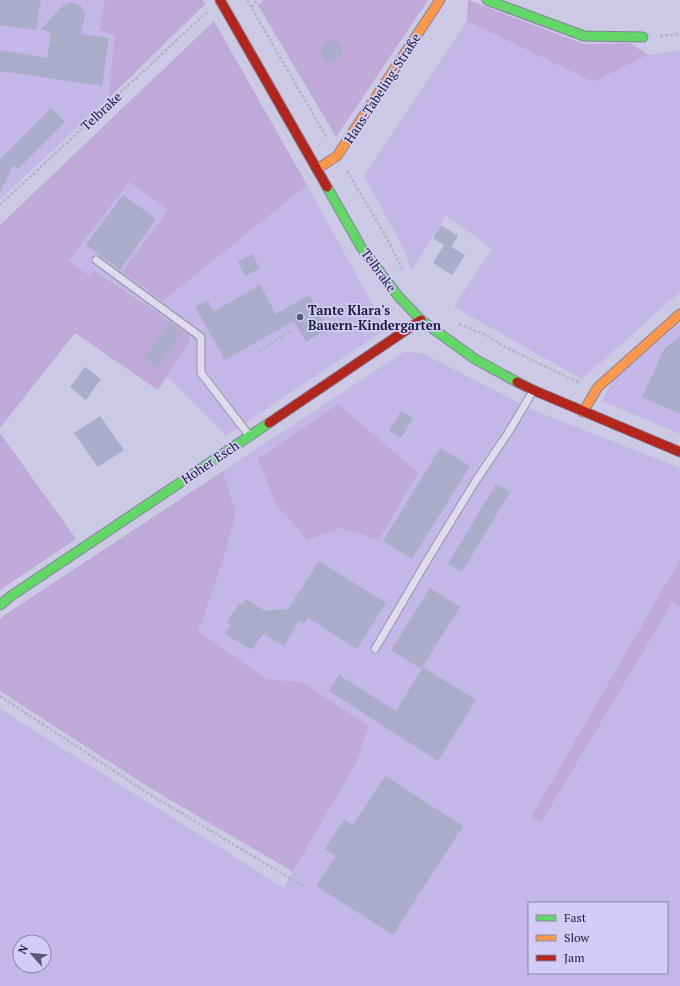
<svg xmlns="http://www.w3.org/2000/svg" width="680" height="986" font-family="'PT Serif',serif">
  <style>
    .farmland { fill: #c3b7e7; fill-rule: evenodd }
    .green { fill: #bfa9d9 }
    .building { fill: #aaacca }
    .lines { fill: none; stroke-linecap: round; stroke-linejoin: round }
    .lane-casing { stroke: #9493aa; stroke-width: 9 }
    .fast-casing { stroke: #838399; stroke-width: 11 }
    .slow-casing { stroke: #838399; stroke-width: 11 }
    .jam-casing { stroke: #838399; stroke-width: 11 }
    .path { stroke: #b4b3c5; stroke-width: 2.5; stroke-dasharray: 3 2; stroke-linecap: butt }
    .lane { stroke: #dedbed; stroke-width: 7 }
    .fast { stroke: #63d668; stroke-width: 9 }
    .slow { stroke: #ff974d; stroke-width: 9 }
    .jam { stroke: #b3261e; stroke-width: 9 }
    .poi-dot { fill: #585975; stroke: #d4ccf8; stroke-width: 1.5 }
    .labels { text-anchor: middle; stroke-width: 3.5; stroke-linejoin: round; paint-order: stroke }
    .street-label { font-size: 13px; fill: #1a1c38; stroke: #d4ccf8 }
    .poi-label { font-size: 13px; font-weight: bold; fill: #1a1c38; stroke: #d4ccf8; text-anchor: start }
  </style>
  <rect width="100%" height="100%" fill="#ccc9e5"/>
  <!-- farmland -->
  <g class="farmland">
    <path d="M0,0H105L99,31L115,35L108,99L0,199Z"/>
    <path d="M467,21L593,82L648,55L680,50V292L582,379L454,307L492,249L446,215L412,270L403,247L364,176Z"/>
    <path d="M129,182L168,210L163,301L307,185L386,329L226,436L167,377L186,348L191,335L95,270L90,276L69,261Z"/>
    <path d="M680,323V434L602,401L612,381Z"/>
    <path d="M404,352L422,353L533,410L680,468V559L531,817L541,823L673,602L680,607V986H0V709L284,888L357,762L369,727L302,682L267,679L198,631L220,570L236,515L223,471ZM418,473L379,540L341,528ZM529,903H667V973H529ZM20,942H44V966H20Z"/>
  </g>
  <!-- green -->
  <g class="green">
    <path d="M105,0H203L205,4L108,99L115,35L99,31Z"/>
    <path d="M264,0H428L336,137L258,5Z"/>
    <path d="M468,0L584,44L630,43L648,55L593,82L467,21Z"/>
    <path d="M214,21L307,185L163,301L122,272L168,210L129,182L69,261L90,276L94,270L191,335L186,348L158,390L75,333L0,428V225Z"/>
    <path d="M338,404L418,473L379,540L341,528L307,540L276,504L258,459Z"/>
    <path d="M0,433L76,539L0,590Z"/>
    <path d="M223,471L236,515L220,570L198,631L267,679L302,682L369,726L357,762L293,872L150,788L0,691V619L6,614Z"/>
    <path d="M680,559V607L673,602L541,823L531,817Z"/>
  </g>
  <!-- building -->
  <g class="building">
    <path d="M0,0H41L36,30L0,25Z"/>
    <path d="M71,2L80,5L85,12V17L81,34L109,38L102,86L0,71V50L47,58L51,32L40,30L63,5Z"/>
    <path d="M327,41H335L342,45V54L337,60L329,62L322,57L321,48Z"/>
    <path d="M51,108L65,122L18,169L14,165L0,193V159Z"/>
    <path d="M123,195L156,219L120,270L86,245Z"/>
    <path d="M441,225L458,236L451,247L465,255L452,275L433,263L444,245L433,238Z"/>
    <path d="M252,254L260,268L245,276L238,262Z"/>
    <path d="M260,285L276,314L309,295L328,329L306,342L294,321L225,360L195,307L208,300L213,312Z"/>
    <path d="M169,322L182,332L158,368L144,358Z"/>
    <path d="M680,336V414L642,397L664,349Z"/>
    <path d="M85,367L101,379L86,400L70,387Z"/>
    <path d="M401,411L413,418L401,438L389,431Z"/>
    <path d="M100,416L124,450L98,467L74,433Z"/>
    <path d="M440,448L470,466L412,559L383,541Z"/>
    <path d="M496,484L510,492L462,572L448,564Z"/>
    <path d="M319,561L386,603L357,649L308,618L304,623L299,621L284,646L263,634L253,649L251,648L250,649L225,634L231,625L227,622L239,604L242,605L246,599L265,611L288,609Z"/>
    <path d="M430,588L460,607L421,669L391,650Z"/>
    <path d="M423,667L476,700L438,761L329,691L339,675L396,711Z"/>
    <path d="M385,776L463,826L393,935L316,886L336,856L325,849L344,819L353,825Z"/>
  </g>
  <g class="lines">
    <!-- lane casing -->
    <g class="lane-casing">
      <g id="lane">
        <path d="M96,260L201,337V373L248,434"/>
        <path d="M375,649L428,559L475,482L508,433L533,391"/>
      </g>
    </g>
    <!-- fast casing -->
    <g class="fast-casing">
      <g id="fast">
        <path d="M487,0L584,36L643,37"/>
        <path d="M327,187L361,247L399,297L421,320L475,359L517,382"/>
        <path d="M0,605L11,596L269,423"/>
      </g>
    </g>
    <!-- slow casing -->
    <g class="slow-casing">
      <g id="slow">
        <path d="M317,169L337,156L440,0"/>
        <path d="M583,412L598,387L680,314"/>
      </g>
    </g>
    <!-- jam casing -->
    <g class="jam-casing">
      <g id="jam">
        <path d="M220,0L327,187"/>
        <path d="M517,382L533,390L680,452"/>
        <path d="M269,423L421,320"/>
      </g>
    </g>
    <!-- path -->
    <g class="path">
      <path d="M247,0L327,138"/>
      <path d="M251,7L258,0"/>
      <path d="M660,36L680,34"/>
      <path d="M347,171L384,233L403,270"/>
      <path d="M0,205L207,12"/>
      <path d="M459,324L486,335L505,347L578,382L580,384"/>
      <path d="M259,352L292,330"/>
      <path d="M0,696L146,792L303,886"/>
    </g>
    <!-- lane -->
    <use href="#lane" class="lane"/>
    <!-- fast -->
    <use href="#fast" class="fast"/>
    <!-- slow -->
    <use href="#slow" class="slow"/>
    <!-- jam -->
    <use href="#jam" class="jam"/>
  </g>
  <!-- markers -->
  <circle class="poi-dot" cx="300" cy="317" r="4"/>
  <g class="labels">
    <!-- street labels -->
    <g class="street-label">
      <text transform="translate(382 88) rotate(-57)" y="5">Hans-Tabeling-Straße</text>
      <text transform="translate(101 111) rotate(-43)" y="5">Telbrake</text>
      <text transform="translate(379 270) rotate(54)" y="5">Telbrake</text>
      <text transform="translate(210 462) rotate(-34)" y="5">Hoher Esch</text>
    </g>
    <!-- poi labels -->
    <g class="poi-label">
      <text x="308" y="315">Tante Klara's<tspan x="308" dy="15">Bauern-Kindergarten</tspan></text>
    </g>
  </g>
  <!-- legend -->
  <rect x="528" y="902" width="140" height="72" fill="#d4ccf8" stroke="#8a86ab"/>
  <rect x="536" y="915" width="20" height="6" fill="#63d668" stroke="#8a86ab"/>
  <text x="564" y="922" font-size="12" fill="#1a1c38">Fast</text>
  <rect x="536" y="935" width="20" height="6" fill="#ff974d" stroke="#8a86ab"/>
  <text x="564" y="942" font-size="12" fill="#1a1c38">Slow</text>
  <rect x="536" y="955" width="20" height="6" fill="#b3261e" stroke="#8a86ab"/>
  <text x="564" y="962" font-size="12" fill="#1a1c38">Jam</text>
  <!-- north arrow -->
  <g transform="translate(32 954) rotate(297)"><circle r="19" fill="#d4ccf8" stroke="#8a86ab"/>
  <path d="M0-3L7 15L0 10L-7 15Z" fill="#585975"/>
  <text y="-6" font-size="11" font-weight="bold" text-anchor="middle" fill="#1a1c38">N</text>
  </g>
</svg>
